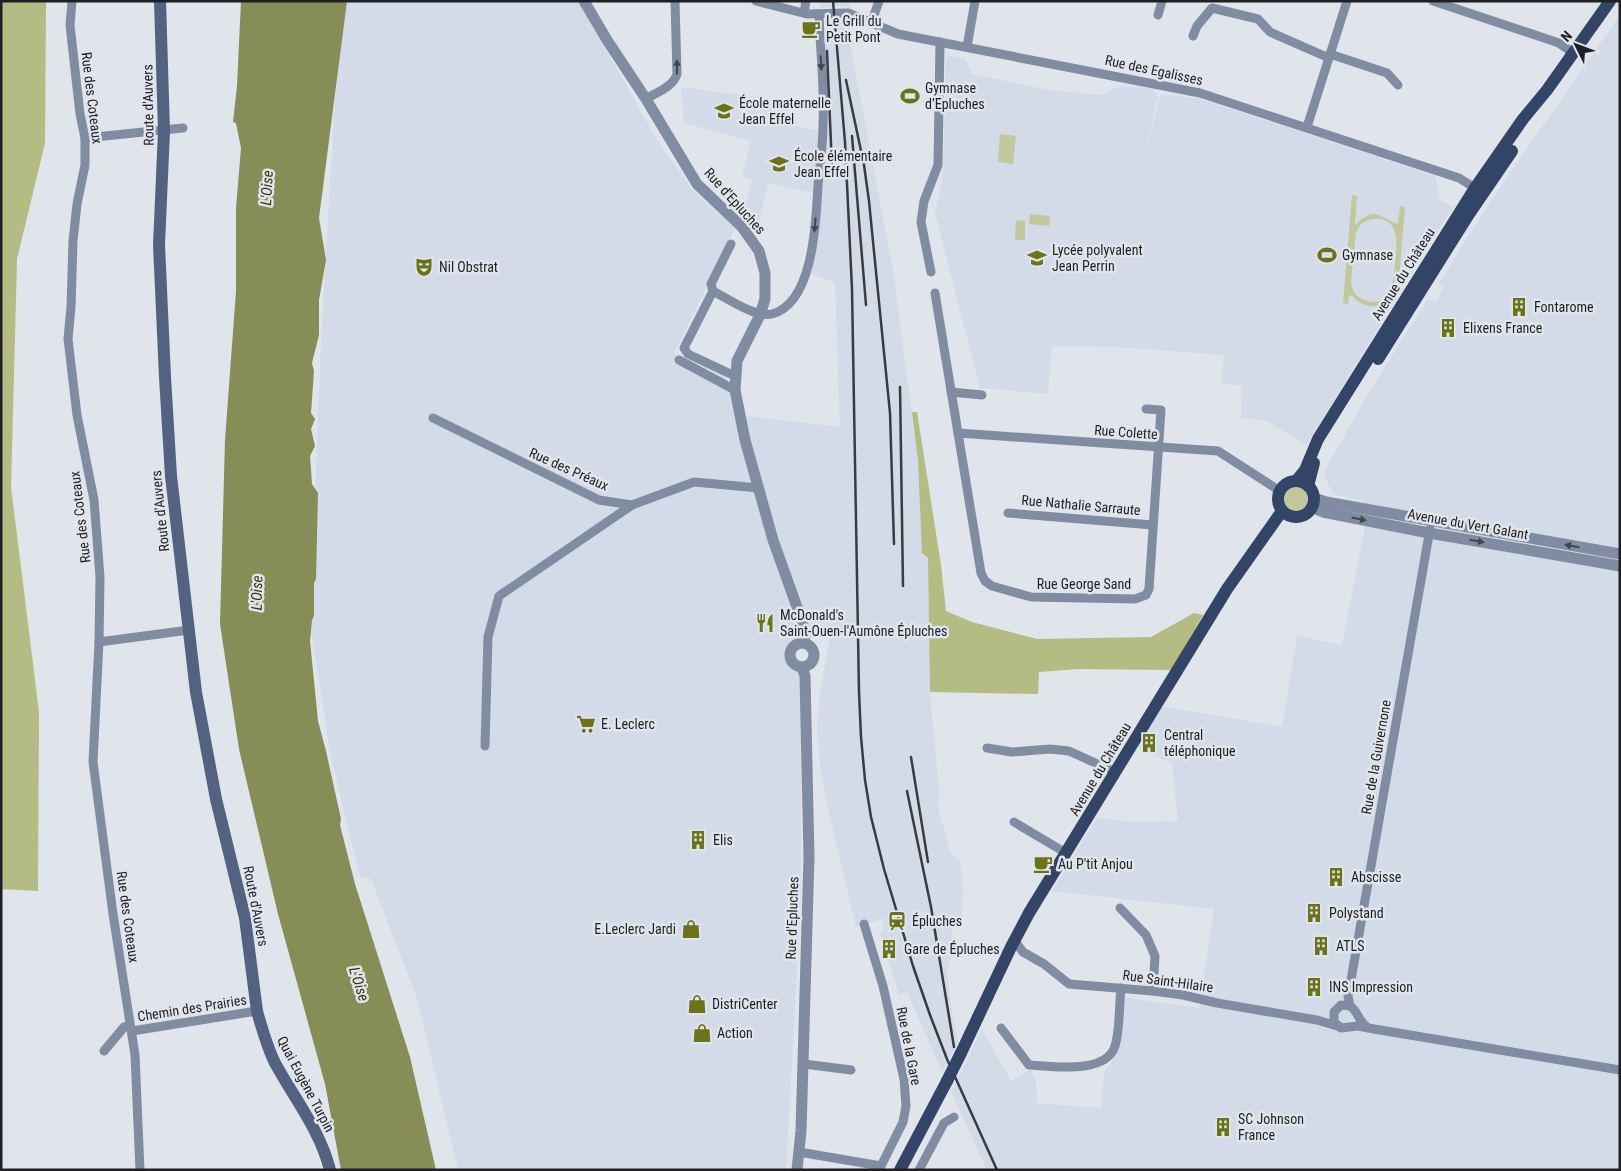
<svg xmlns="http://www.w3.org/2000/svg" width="1621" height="1171" font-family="'Roboto Condensed',sans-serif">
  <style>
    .built { fill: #d3dbe9 }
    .green { fill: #c2c89c; fill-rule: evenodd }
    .forest { fill: #b4bb83 }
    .water { fill: #868d57 }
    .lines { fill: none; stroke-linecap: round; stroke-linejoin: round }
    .minor { stroke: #808ca1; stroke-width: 9 }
    .tertiary { stroke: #808ca1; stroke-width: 11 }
    .secondary { stroke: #526280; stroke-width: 12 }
    .primary { stroke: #324567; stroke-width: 12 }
    .rail { stroke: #3a3b3f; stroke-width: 2.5 }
    .primary-bridge { stroke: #324567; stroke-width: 12 }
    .oneway { fill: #41464f }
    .labels { text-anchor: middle; stroke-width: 5; stroke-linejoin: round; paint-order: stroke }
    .poi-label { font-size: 14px; fill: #1f2023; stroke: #e0e4eb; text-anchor: start }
    .street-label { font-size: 14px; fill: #1f2023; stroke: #e0e4eb }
    .water-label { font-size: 15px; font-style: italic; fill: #35380c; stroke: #e0e4eb }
  </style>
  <rect width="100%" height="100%" fill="#e0e4eb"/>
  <!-- built -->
  <g class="built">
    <path d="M344,1H581L605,48L656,138L692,189L735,229L674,353L726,375L738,415L840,427L835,282L811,274L819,228L824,46L829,45L826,15L845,17L894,276L918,461L922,553L928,558L930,692L939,792L938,808L951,854L960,861L963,884L962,924L952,929L953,952L947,972L952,1013L958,1043L942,1072L907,992L899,995L880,932L884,931L882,922L886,921L885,918L856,927L826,800L820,765L817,728L820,694L831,630L801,626L787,654L801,672V899L786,1170H458L417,998L371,879L360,877L331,757L310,623L321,343L334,114Z"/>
    <path d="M822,1H850L851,6L849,8L842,6L820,8Z"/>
    <path d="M1620,15V1170H987L951,1092L982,1029L1011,1081L1031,1069L1036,1082L1037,1103L1101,1108L1104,1073L1117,1053L1121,997L1199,1008L1214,909L1052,891L1097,818L1130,822L1178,821L1172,764L1135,745L1160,706L1282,727L1297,636L1342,645L1364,532V501L1333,494L1325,478V472L1329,463L1369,392L1428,299L1437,302L1443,287L1438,284L1490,202Z"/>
    <path d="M952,56L965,59L972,74L1049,90L1100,95L1120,86L1153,88L1158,97L1144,155L1161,94L1200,99L1436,176L1439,200L1453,207L1306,445L1265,420L1241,418L1242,386L1221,383L1224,355L1116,347L1052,346L1048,394L980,388L935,213L943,175L946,58Z"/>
    <path d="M681,87L776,100L775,122L819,131L813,193L768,183L758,228L744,214L752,179L742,177L751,141L684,123Z"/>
  </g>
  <!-- green -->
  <g class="green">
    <path d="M1000,134L1016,136L1013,164L998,162Z"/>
    <path d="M1352,195L1357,196L1355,225C1376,205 1378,217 1398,224L1400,206L1405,207L1398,292C1393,293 1394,295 1390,299C1377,311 1361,307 1351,295L1349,296L1348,304L1343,303ZM1371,219C1401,215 1397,244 1395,264C1393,283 1391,309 1364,300C1356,297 1352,291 1351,282L1356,232L1361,224Z"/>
    <path d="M1030,214L1050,216L1049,226L1029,224Z"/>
    <path d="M1016,220L1025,221V240H1015Z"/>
    <circle cx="1295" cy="498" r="13"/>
  </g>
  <!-- forest -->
  <g class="forest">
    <path d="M1,1H46L45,143L17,259L11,487L39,712L38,891L1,889Z"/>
    <path d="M912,412H917L941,565L946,611L972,622L1037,639L1151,637L1194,613L1203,615L1172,670L1078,669L1039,672L1038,694L930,692L928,558L922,553L918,461Z"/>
  </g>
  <!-- water -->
  <path class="water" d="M241,1H347L319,218L326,260L319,300V335L312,363L314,371L311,413L315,419L311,429L315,446L310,456L312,484L318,493L316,579L314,583V616L312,620L310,641L318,721L326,751L341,819L340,825L355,884L410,1057L436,1170H341L325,1084L278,914L239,749L220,624L225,440L236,291V208L241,148L236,123L233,122L237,86Z"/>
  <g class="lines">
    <!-- minor -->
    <g class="minor">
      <path d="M72,1L70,25L80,114L85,138V165L77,204L73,241L71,307L68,339L77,415L94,500L100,577L99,642L93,762L113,914L135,1055L140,1170"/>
      <path d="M756,1L807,14L848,13L898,34L1200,93L1459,178L1475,188"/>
      <path d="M1433,1L1559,43L1573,53"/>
      <path d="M804,13L806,1"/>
      <path d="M1158,15L1162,1"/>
      <path d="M871,24L879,1"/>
      <path d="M1193,36L1197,26L1212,8L1258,19L1270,32L1329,58"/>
      <path d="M967,47L975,1"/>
      <path d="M1330,54L1387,73L1398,85"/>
      <path d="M646,99C657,92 673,87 677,74L675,1"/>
      <path d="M1307,127L1347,1"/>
      <path d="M85,138L183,128"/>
      <path d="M931,272L921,222L924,201L938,165L940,42"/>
      <path d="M713,291L711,284L731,244"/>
      <path d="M935,293L981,573L985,581L992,586L1031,597L1135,599L1146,595L1149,589L1161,410L1146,409"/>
      <path d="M679,360L735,390"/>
      <path d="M735,376L688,354L684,348L713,291C728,299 756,318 772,314C814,303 816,220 818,185C820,165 823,145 823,124C825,88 820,51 819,14"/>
      <path d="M951,392L982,395"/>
      <path d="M433,418L599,500L632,505L694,482L759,488"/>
      <path d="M958,433L1218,451L1280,491"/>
      <path d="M1008,513L1153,525"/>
      <path d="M99,642L189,630"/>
      <path d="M485,746L488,637L499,596L632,505"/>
      <path d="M987,748L1012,752L1050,749L1069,751L1115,772"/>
      <path d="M1014,822L1066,853"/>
      <path d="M1120,908L1146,935L1155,956L1153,991"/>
      <path d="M864,924L883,986L904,1079L906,1106L903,1122L879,1170"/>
      <path d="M1016,937L1017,944L1023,952L1044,964L1069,984L1153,991L1183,995L1217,1003L1317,1020L1337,1026"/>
      <path d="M1350,1006L1348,997L1430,529"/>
      <path d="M1001,1028L1029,1065C1051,1066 1106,1075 1115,1046C1120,1031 1119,1005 1121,988"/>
      <path d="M1368,1028C1357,1020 1359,1012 1350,1006L1341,1005L1334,1012V1022L1341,1028L1358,1026L1374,1029L1620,1070"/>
      <path d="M132,1031L257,1011"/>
      <path d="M104,1051L124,1027L130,1025"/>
      <path d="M804,1064L851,1070"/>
      <path d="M799,1152L881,1166"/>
      <path d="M919,1170L944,1123L954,1117"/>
    </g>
    <!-- tertiary -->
    <g class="tertiary">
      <path d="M584,1L607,40L646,99L697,184L742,227L759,251L765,273V299L760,315L737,361L735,390L745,440L773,540L802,621L805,635L803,642"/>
      <path d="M1314,498L1326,502L1620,554"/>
      <path d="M1311,507L1323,512L1429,533L1620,566"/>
      <circle cx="802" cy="655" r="12"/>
      <path d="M797,1170L801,1131L809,857L805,676L802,667"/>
    </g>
    <!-- secondary -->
    <path class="secondary" d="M160,1L164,131L159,245L165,377L171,476L196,692L216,799L245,918L257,1011C262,1029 267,1047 275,1063C294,1098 320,1130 330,1170"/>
    <!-- primary -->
    <g class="primary">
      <path d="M1378,359L1469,214L1512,151"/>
      <path d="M1296,481L1305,470L1318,439L1475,188L1523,119L1547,90L1610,1"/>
      <circle cx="1296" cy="499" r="18"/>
      <path d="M1308,486L1314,463"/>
      <path d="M961,1053L1011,947L1029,913L1227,589L1282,511"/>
      <path d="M900,1170L947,1081"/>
    </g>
    <!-- rail -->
    <g class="rail">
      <path d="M833,1L845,142L852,289L859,692L861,737L865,780L871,817L884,869L913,966L930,1015L947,1059L997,1170"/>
      <path d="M827,51L832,167"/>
      <path d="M846,80L864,165L869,201L890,413L894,544"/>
      <path d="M852,136L866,305"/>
      <path d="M900,387L903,586"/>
      <path d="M911,757L928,862"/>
      <path d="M907,791L931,907L954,1047"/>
    </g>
    <!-- primary-bridge -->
    <path class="primary-bridge" d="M947,1081L961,1053"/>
  </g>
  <!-- one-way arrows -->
  <defs><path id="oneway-solid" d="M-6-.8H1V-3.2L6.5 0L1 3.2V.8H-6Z" transform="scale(1.25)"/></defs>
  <g class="oneway">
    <use href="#oneway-solid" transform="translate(821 63) rotate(87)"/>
    <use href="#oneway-solid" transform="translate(677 67) rotate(-90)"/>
    <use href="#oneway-solid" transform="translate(815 225) rotate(95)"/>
    <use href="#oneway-solid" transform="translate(1359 519) rotate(11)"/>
    <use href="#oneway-solid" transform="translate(1477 541) rotate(10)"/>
    <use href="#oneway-solid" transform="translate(1572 546) rotate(-170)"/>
  </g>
  <!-- icons -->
  <defs>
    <g id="cafe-bare" transform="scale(1.5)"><path d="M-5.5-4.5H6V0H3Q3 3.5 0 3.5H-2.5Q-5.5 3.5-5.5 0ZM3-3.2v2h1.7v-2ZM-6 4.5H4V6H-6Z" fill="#6b7219" stroke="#e0e4eb" stroke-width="2.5" paint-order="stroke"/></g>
    <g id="stadium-bare" transform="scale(1.5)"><path d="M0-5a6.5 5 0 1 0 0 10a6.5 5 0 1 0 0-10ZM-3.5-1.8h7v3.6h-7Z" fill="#6b7219" stroke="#e0e4eb" stroke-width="2.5" paint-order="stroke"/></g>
    <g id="school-bare" transform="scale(1.5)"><path d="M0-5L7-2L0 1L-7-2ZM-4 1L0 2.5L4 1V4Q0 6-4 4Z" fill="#6b7219" stroke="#e0e4eb" stroke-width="2.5" paint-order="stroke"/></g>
    <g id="theatre-bare" transform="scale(1.5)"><path d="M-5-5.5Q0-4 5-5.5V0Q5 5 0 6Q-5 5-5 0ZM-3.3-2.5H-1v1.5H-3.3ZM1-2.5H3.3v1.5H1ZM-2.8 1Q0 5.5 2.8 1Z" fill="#6b7219" stroke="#e0e4eb" stroke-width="2.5" paint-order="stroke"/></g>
    <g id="building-bare" transform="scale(1.5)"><path d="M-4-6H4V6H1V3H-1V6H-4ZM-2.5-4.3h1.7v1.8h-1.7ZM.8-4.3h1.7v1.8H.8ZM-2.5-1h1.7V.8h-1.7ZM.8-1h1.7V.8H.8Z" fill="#6b7219" stroke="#e0e4eb" stroke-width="2.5" paint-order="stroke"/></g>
    <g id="restaurant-bare" transform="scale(1.5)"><path d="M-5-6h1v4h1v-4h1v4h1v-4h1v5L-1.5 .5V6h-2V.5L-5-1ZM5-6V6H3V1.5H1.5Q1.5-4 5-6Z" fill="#6b7219" stroke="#e0e4eb" stroke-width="2.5" paint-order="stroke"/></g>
    <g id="supermarket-bare" transform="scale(1.5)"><path d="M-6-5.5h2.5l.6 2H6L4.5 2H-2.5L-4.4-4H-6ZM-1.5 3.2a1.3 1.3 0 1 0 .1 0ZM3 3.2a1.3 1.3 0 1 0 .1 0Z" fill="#6b7219" stroke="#e0e4eb" stroke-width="2.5" paint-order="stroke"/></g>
    <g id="station-bare" transform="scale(1.5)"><path d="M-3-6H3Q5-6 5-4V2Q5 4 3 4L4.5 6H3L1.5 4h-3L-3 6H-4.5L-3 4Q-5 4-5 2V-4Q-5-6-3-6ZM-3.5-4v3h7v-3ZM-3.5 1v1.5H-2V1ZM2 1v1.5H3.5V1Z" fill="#6b7219" stroke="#e0e4eb" stroke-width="2.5" paint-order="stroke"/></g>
    <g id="shop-bare" transform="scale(1.5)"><path d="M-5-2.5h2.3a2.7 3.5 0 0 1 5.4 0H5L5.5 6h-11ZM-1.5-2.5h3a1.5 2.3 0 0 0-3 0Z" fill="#6b7219" stroke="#e0e4eb" stroke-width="2.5" paint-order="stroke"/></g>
  </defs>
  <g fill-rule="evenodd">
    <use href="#cafe-bare" x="811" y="29"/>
    <use href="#stadium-bare" x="910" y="96"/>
    <use href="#school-bare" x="724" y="111"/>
    <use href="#school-bare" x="779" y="164"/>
    <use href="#stadium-bare" x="1327" y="255"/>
    <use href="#school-bare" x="1037" y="258"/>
    <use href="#theatre-bare" x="424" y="267"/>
    <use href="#building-bare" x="1519" y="307"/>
    <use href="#building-bare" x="1448" y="328"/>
    <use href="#restaurant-bare" x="765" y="623"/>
    <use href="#supermarket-bare" x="586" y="724"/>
    <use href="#building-bare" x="1149" y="743"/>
    <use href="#building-bare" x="698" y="840"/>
    <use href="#cafe-bare" x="1043" y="864"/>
    <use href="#building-bare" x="1336" y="877"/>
    <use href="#building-bare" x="1314" y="913"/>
    <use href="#station-bare" x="897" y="921"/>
    <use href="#shop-bare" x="691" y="929"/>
    <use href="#building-bare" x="1321" y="946"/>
    <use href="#building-bare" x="889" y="949"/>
    <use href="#building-bare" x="1314" y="987"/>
    <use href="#shop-bare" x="697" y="1004"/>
    <use href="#shop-bare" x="702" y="1033"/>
    <use href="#building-bare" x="1223" y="1127"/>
  </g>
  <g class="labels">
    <!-- poi labels -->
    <g class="poi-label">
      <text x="826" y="26">Le Grill du<tspan x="826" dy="16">Petit Pont</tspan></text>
      <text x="925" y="93">Gymnase<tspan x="925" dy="16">d’Epluches</tspan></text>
      <text x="739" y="108">École maternelle<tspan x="739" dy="16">Jean Effel</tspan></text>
      <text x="794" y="161">École élémentaire<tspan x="794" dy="16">Jean Effel</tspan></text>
      <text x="1052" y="255">Lycée polyvalent<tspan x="1052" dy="16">Jean Perrin</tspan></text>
      <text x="1342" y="260">Gymnase</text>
      <text x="439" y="272">Nil Obstrat</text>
      <text x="1534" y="312">Fontarome</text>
      <text x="1463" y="333">Elixens France</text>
      <text x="780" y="620">McDonald's<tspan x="780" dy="16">Saint-Ouen-l'Aumône Épluches</tspan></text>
      <text x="601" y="729">E. Leclerc</text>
      <text x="1164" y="740">Central<tspan x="1164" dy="16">téléphonique</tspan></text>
      <text x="713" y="845">Elis</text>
      <text x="1058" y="869">Au P'tit Anjou</text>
      <text x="1351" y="882">Abscisse</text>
      <text x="1329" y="918">Polystand</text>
      <text x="912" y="926">Épluches</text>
      <text x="676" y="934" text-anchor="end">E.Leclerc Jardi</text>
      <text x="1336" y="951">ATLS</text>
      <text x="904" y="954">Gare de Épluches</text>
      <text x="1329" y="992">INS Impression</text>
      <text x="712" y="1009">DistriCenter</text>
      <text x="717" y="1038">Action</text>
      <text x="1238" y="1124">SC Johnson<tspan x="1238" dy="16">France</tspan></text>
    </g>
    <!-- street labels -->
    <g class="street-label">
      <text transform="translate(1154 70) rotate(12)" y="5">Rue des Egalisses</text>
      <text transform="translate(92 98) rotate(83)" y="5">Rue des Coteaux</text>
      <text transform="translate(148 105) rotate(-91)" y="5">Route d'Auvers</text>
      <text transform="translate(735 201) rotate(48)" y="5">Rue d'Epluches</text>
      <text transform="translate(1403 274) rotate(-58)" y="5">Avenue du Château</text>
      <text transform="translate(1126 432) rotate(4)" y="5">Rue Colette</text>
      <text transform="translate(569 469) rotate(24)" y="5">Rue des Préaux</text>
      <text transform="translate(1081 505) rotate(5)" y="5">Rue Nathalie Sarraute</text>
      <text transform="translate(160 511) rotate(-96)" y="5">Route d'Auvers</text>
      <text transform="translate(80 517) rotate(-97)" y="5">Rue des Coteaux</text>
      <text transform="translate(1468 524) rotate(10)" y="5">Avenue du Vert Galant</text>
      <text x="1084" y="589">Rue George Sand</text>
      <text transform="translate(1376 757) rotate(-80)" y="5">Rue de la Guivernone</text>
      <text transform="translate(1100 769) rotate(-59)" y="5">Avenue du Château</text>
      <text transform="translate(256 906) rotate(79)" y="5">Route d'Auvers</text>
      <text transform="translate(128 917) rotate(82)" y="5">Rue des Coteaux</text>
      <text transform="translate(792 918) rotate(-88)" y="5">Rue d'Epluches</text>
      <text transform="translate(1168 981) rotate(8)" y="5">Rue Saint-Hilaire</text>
      <text transform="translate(192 1008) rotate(-9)" y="5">Chemin des Prairies</text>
      <text transform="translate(909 1046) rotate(79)" y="5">Rue de la Gare</text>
      <text transform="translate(306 1084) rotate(62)" y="5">Quai Eugène Turpin</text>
    </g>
    <!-- water labels -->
    <g class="water-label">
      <text transform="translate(267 188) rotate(-87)" y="5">L'Oise</text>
      <text transform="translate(257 593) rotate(-89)" y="5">L'Oise</text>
      <text transform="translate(359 984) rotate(72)" y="5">L'Oise</text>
    </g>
  </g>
  <!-- border -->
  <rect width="1621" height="1171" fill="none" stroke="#1f2023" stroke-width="5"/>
  <!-- north arrow -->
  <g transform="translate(1576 45) rotate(312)" stroke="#e0e4eb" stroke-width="4" paint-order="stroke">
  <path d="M0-4L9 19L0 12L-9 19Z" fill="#1f2023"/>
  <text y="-8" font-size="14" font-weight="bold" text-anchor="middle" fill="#1f2023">N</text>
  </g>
</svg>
